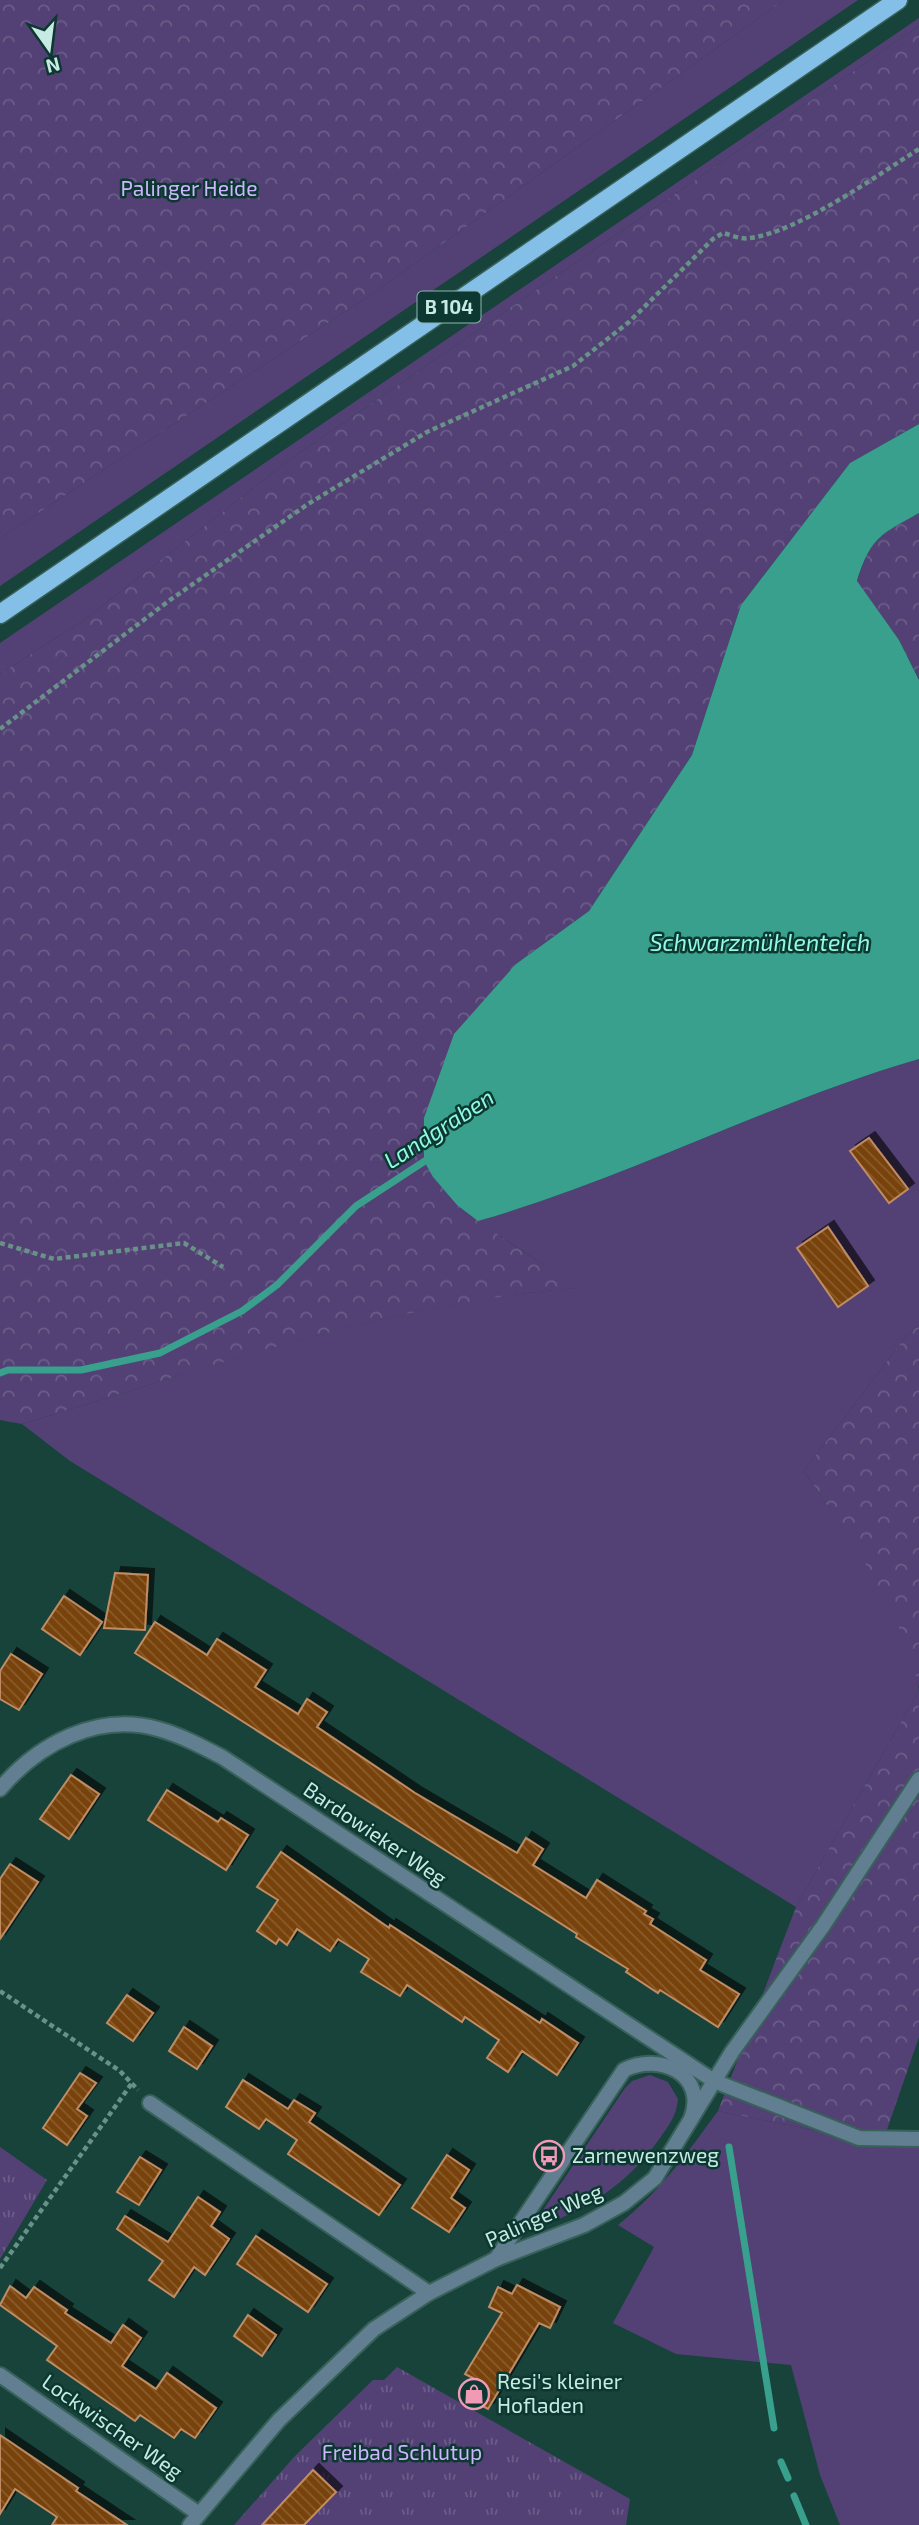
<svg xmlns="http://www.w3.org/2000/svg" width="919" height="2525" font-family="'Exo 2',sans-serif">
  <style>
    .green { fill: #534175 }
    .forest { fill: url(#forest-crowns) }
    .park { fill: url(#park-tufts) }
    .water { fill: #39a08e }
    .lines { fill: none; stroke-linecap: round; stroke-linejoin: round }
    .stream { stroke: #39a08e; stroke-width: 7 }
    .building { fill: url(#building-back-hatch); stroke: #bf8c64; stroke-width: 2; filter: url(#shadow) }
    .service-casing { stroke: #376159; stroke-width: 18 }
    .minor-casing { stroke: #376159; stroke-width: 18 }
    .primary-casing { stroke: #376159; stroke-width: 21 }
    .path { stroke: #689188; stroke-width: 4.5; stroke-dasharray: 5 3.5; stroke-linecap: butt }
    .service { stroke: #627e91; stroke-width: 14 }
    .minor { stroke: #627e91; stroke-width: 14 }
    .primary { stroke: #84bfe7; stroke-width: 18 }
    .labels { text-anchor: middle; stroke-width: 5; stroke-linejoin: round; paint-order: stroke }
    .shield { fill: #0c3831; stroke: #8eb5ad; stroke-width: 2 }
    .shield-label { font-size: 19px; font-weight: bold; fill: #c6ebe2 }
    .park-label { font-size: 21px; fill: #cdb6fe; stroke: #0c3831 }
    .street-label { font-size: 21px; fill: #c6ebe2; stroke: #0c3831 }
    .poi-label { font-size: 21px; fill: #c6ebe2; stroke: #0c3831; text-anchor: start }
    .water-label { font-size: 23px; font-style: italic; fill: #92fae4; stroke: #0c3831 }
  </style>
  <defs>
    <pattern id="forest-crowns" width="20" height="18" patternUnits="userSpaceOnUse" patternTransform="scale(1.75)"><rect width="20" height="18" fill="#534175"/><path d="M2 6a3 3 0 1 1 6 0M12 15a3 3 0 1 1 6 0" fill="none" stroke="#6a5d88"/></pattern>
    <pattern id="park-tufts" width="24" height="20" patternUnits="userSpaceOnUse" patternTransform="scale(1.75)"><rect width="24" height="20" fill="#534175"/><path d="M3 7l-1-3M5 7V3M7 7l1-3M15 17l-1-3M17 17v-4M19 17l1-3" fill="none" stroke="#6a5d88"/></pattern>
    <pattern id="building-back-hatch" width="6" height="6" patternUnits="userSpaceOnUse" patternTransform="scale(1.75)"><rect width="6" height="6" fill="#78420a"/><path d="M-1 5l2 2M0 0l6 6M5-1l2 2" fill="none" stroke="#8a5d2d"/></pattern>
    <filter id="shadow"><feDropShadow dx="6" dy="-6" stdDeviation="0" flood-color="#0009"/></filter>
  </defs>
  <rect width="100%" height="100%" fill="#18433b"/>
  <!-- green -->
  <g class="green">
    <path d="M784,0H858L0,586V538L369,296Z"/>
    <path d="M919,18V26L288,461L84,620L0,674V643Z"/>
    <path d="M919,1059V1325L907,1335L804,1471C848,1538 907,1608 919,1690L796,1907L70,1461L22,1424C204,1369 388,1302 578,1288L478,1221C629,1178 768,1103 919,1059Z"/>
    <path d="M650,2075L668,2082L678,2099C677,2115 669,2125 660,2138C627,2185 588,2209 534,2229L537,2219L625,2088L632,2081Z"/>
    <path d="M718,2111L882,2144L919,2145V2525H840L820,2475L791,2365L676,2354L613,2323L654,2247L618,2225C660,2192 687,2153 718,2111Z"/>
  </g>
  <!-- forest -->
  <g class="forest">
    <path d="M0,0H784L369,296L0,538Z"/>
    <path d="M919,26V424L850,463L741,605L692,755L589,911L516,964L433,1177C474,1224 528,1254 580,1288C389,1302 205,1369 22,1424L0,1420V674L84,620L288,461Z"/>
    <path d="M919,513V679L899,640L857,582C871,537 879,535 919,513Z"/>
    <path d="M919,1325V1688C900,1606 850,1540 804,1471L907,1335Z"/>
    <path d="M919,1690V2037L882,2144L718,2111L796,1907Z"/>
  </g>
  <!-- park -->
  <g class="park">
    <path d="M0,2147L47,2180L0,2259Z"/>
    <path d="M397,2367L630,2499L626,2525H234L295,2456L373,2380H384Z"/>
  </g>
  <!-- water -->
  <path class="water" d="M919,424V513C880,535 871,537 857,581L899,640L919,680V1059C768,1103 629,1178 478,1221L457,1205L433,1177L424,1161V1118L454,1034L516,964L589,911L692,755L741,605L850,463Z"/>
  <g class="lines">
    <!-- stream -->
    <g class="stream">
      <path d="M0,1373L8,1370H81L160,1353L242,1311L277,1285L356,1206L431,1157"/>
      <path d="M729,2147L774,2428"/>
      <path d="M781,2462L788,2478"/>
      <path d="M794,2496L806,2525"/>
    </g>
  </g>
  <!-- building -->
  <g class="building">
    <path d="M869,1138L908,1189L889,1203L850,1151Z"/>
    <path d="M828,1227L868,1286L838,1307L797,1248Z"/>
    <path d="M115,1573L148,1575L145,1630L104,1628Z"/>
    <path d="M64,1596L102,1622L80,1655L42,1629Z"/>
    <path d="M155,1622L207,1655L217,1639L266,1670L255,1687L298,1714L307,1699L327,1712L317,1727L415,1793L517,1853L526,1838L543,1849L533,1865L586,1898L597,1880L646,1911L644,1914L653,1919L650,1924L706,1960L700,1970L739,1994L718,2027L660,1990L658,1993L626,1972L628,1969L576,1937L577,1934L135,1653Z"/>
    <path d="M11,1654L42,1674L19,1710L0,1699V1671Z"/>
    <path d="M71,1775L99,1794L69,1839L40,1819Z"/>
    <path d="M167,1790L218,1822L221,1818L248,1835L226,1870L148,1820Z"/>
    <path d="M281,1852L389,1928L390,1925L540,2023L542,2019L578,2043L557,2075L522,2051L508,2072L487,2058L499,2040L465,2017L462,2022L407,1985L400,1996L361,1972L369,1959L338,1939L330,1951L297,1929L287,1945L279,1939L276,1944L257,1931L278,1900L257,1887Z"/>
    <path d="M10,1864L38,1882L0,1939V1879Z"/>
    <path d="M127,1995L153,2013L133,2041L107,2023Z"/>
    <path d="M184,2027L212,2046L197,2069L169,2051Z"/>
    <path d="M80,2073L96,2083L77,2109L87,2116L67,2145L43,2128Z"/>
    <path d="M243,2080L288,2109L294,2100L315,2113L309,2122L400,2185L379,2215L288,2154L297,2140L266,2119L259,2129L226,2107Z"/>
    <path d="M447,2155L469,2170L451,2198L465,2208L449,2232L412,2208Z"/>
    <path d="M140,2157L161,2170L139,2205L117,2192Z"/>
    <path d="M198,2197L220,2212L211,2226L229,2239L205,2275L194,2267L174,2297L149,2280L163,2261L117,2229L125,2216L168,2242Z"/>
    <path d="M256,2236L327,2284L308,2312L237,2264Z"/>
    <path d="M517,2285L560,2307L550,2328L539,2323L536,2328L488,2409L463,2396L473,2378L465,2374L502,2313L489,2307L498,2287L512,2294Z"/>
    <path d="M10,2286L26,2298L34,2287L67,2310L65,2313L111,2343L123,2325L141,2338L122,2366L156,2389L167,2373L216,2408L195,2438L181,2429L174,2438L140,2415L135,2421L47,2360L57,2346L0,2305Z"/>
    <path d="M248,2315L276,2335L262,2356L234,2336Z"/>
    <path d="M0,2435L78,2488L76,2491L127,2525H52L57,2517L15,2489L0,2514Z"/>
    <path d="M313,2470L336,2492L304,2525H262Z"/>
  </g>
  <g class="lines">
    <!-- service casing -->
    <g class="service-casing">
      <path id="service" d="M496,2259L624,2070C659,2052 708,2074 691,2119"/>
    </g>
    <!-- minor casing -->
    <g class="minor-casing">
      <g id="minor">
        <path d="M0,1789C38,1744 97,1712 158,1729C180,1735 201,1746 222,1757L714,2081L859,2138L919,2139"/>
        <path d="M150,2103L429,2293"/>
        <path d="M0,2375L199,2514"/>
        <path d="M190,2525L279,2420L374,2329L429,2293L496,2259L584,2225L624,2203L655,2178L732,2052L823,1926L919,1779"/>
      </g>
    </g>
    <!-- primary casing -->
    <g class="primary-casing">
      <path id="primary" d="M0,614L898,0"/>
    </g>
    <!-- path -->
    <g class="path">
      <path d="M0,729L170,600L308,504L427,432L573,366L629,322L713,239L723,233C731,235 742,240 750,238C798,232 876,176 919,149"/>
      <path d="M0,1243L54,1259L184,1243L223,1267"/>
      <path d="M0,1991L120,2071L138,2090"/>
      <path d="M0,2268L132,2083"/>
    </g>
    <!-- service -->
    <use href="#service" class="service"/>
    <!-- minor -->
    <use href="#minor" class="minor"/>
    <!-- primary -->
    <use href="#primary" class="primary"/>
  </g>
  <!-- icons -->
  <defs>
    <g id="bus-ring" transform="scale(1.575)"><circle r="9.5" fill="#0c3831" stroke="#f09ab6" stroke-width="1.5"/><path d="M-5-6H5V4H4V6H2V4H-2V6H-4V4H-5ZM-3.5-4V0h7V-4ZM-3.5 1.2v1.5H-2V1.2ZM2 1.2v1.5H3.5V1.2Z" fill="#f09ab6"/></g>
    <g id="shop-ring" transform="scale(1.575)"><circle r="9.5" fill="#0c3831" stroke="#f09ab6" stroke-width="1.5"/><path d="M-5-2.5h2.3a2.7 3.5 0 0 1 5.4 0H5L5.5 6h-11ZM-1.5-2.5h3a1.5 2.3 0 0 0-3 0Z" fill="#f09ab6"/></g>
  </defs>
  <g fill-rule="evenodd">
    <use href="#bus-ring" x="549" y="2156"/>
    <use href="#shop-ring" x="474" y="2394"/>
  </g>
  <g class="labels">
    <!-- shield labels -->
    <rect class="shield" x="417.5" y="291.5" width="63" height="31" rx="5"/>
    <g class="shield-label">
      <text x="449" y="314">B 104</text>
    </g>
    <!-- park labels -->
    <g class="park-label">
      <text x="189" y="196">Palinger Heide</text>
      <text x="402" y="2460">Freibad Schlutup</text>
    </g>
    <!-- street labels -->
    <g class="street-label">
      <text transform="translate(375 1834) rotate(34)" y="7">Bardowieker Weg</text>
      <text transform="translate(544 2216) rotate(-24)" y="7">Palinger Weg</text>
      <text transform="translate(112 2427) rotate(35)" y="7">Lockwischer Weg</text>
    </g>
    <!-- poi labels -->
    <g class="poi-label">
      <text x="572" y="2163">Zarnewenzweg</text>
      <text x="497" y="2389">Resi's kleiner<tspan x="497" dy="24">Hofladen</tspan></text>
    </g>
    <!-- water labels -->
    <g class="water-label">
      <text x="760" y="951">Schwarzmühlenteich</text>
      <text transform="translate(439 1129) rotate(-33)" y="8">Landgraben</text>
    </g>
  </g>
  <!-- north arrow -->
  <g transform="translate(49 49) rotate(166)" stroke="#0c3831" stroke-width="5" paint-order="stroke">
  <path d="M0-5L12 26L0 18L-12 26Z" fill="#c6ebe2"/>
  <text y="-10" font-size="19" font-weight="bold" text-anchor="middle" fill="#c6ebe2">N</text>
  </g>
</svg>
